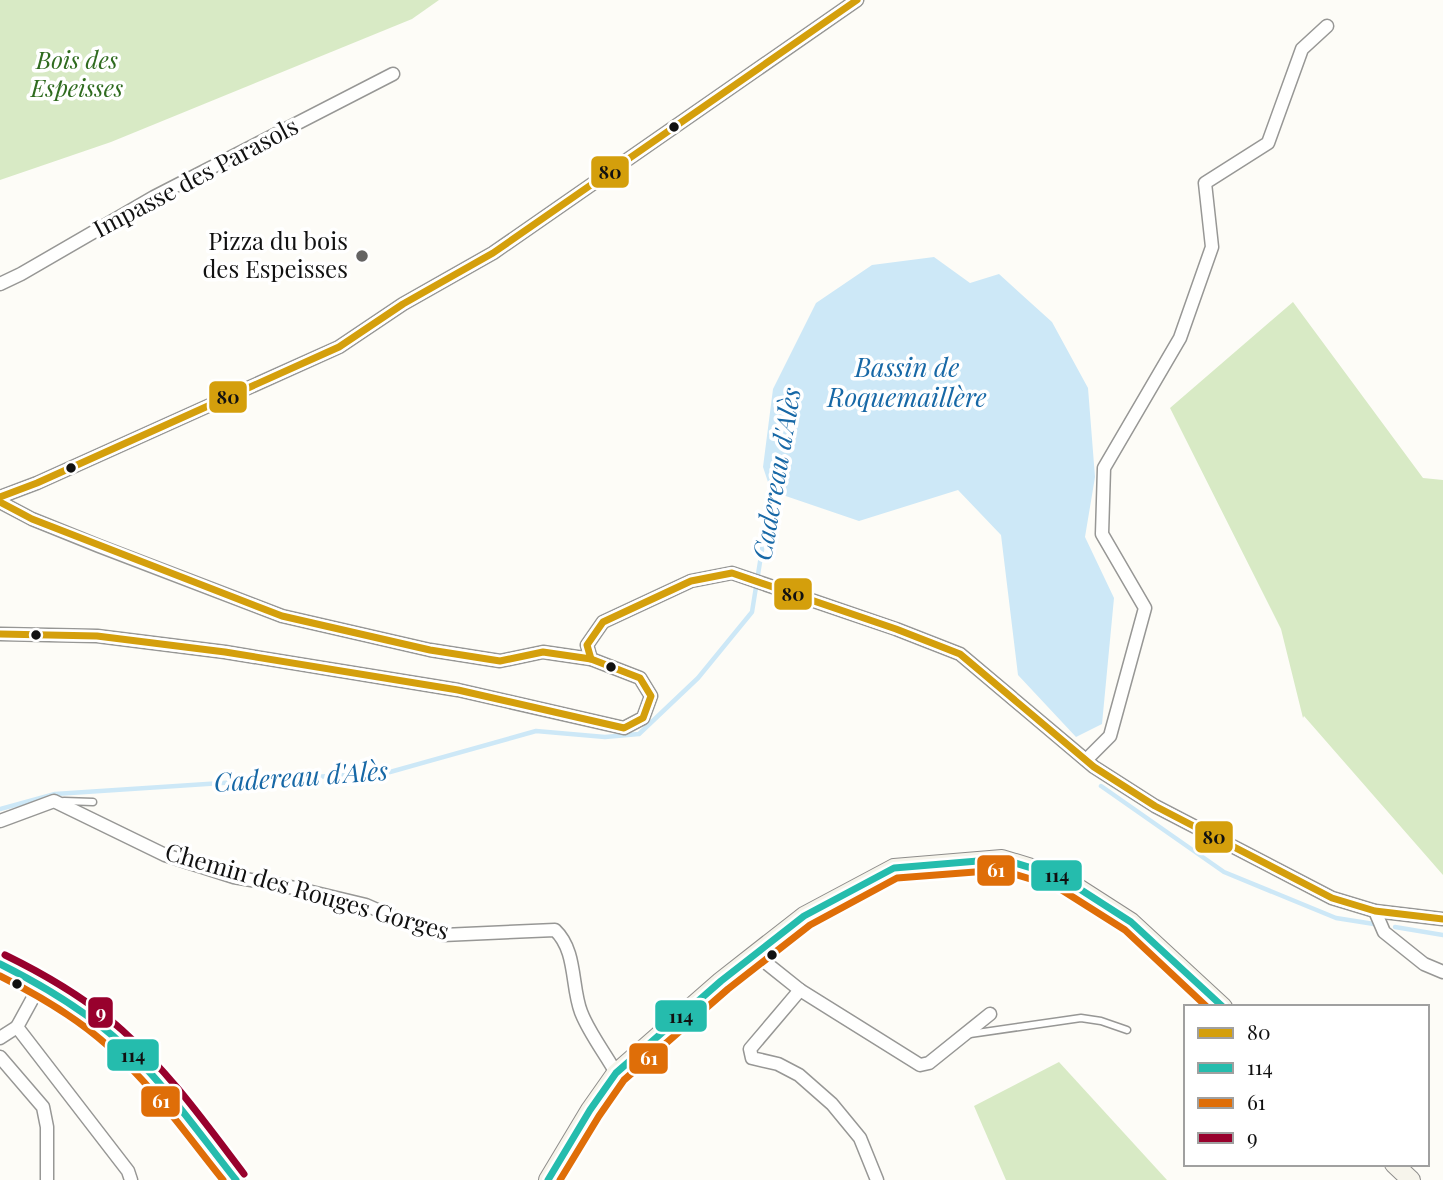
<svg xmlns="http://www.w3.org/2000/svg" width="1443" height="1180" font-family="'Playfair Display',serif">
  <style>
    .forest { fill: #d8eac5 }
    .water { fill: #cde8f7 }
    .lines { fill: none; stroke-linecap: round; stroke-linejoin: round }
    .stream { stroke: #cde8f7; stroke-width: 4.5 }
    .lane-casing { stroke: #979795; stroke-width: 9 }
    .street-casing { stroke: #979795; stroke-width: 15 }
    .secondary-casing { stroke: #8e8d8b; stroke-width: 20 }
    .lane { stroke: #fffffe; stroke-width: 6 }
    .street { stroke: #fffffe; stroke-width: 12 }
    .secondary { stroke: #f6f4eb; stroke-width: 18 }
    .bus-1-casing { stroke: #fff; stroke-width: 12 }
    .bus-2-casing { stroke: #fff; stroke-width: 12 }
    .bus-3-casing { stroke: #fff; stroke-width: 12 }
    .bus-4-casing { stroke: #fff; stroke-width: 12 }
    .bus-1 { stroke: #d49f0c; stroke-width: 7 }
    .bus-2 { stroke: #25bcad; stroke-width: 7 }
    .bus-3 { stroke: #df6e08; stroke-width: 7 }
    .bus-4 { stroke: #98012d; stroke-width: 7 }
    .bus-dot { fill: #111; stroke: #fff; stroke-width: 2.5 }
    .poi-dot { fill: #646362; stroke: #fff; stroke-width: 2.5 }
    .labels { text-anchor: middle; stroke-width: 7; stroke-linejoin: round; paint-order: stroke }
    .park-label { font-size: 24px; font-style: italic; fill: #2f6b1f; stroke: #fff }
    .street-label { font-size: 24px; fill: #111; stroke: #fff }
    .poi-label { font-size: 24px; fill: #111; stroke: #fff; text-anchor: end }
    .water-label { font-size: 26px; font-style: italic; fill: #1768a6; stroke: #fff }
    .line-badge { stroke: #fff; stroke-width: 2.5 }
    .badge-label { font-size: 19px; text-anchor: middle; font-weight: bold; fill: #fff }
    .pale-badge-label { font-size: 19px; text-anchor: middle; font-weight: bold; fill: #111 }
  </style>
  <rect width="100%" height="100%" fill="#fdfcf7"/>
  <!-- forest -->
  <g class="forest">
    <path d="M0,0H439L412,19L111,142L0,180Z"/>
    <path d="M1293,302L1423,478L1443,480V875L1304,716L1303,718L1281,629L1170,408Z"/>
    <path d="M1059,1062L1167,1180H1006L974,1106Z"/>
  </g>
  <!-- water -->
  <path class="water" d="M934,257L970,283L999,274L1052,322L1088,388L1095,477L1085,537L1114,598L1102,724L1076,737L1018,675L1001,535L958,490L859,521L771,491L763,467L773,389L816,303L872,265Z"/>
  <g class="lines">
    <!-- stream -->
    <g class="stream">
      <path d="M1101,786L1224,872L1336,918L1374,924"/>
      <path d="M0,809L55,794L390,772L536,731L605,737L639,734L698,678L752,612L772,487"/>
      <path d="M1395,927L1443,935"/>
    </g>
    <!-- lane casing -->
    <g class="lane-casing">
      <g id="lane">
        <path d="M64,801L93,802"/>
        <path d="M970,1034L1081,1018L1101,1021L1127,1030"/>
      </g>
    </g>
    <!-- street casing -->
    <g class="street-casing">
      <g id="street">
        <path d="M0,284L21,274L154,197L393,74"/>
        <path d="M0,497L37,483L339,347L403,304L493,253L857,0"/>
        <path d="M0,502L32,519L99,546L282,616L430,650L500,661L543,652L591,659L640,678L651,696L643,718L624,728L458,690L225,652L97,636L0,634"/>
        <path d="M591,659L587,645L603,622L691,581L732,573L896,629L960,654L1094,767L1155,806L1332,898L1375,911L1443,919"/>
        <path d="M1086,760L1110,736L1145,608L1102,534L1104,468L1180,338L1212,247L1205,183L1268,143L1302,49L1327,26"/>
        <path d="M0,821L54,801L165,855L234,877L295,888L366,905L407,923L443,935L555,930C577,951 571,986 581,1012C589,1033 605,1053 616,1073"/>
        <path d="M1375,911L1384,932L1424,964L1443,972"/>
        <path d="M755,954L800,990L920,1065L929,1063L990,1014"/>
        <path d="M40,985L17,1027L128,1171L131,1180"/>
        <path d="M800,990L750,1049L752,1058L778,1064L799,1075L832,1104L860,1138L877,1180"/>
        <path d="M0,1038L17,1027"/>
        <path d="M0,1057L43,1107L47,1127V1180"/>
      </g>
    </g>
    <!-- secondary casing -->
    <g class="secondary-casing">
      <g id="secondary">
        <path d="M0,964C46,986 93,1015 129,1051C169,1090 202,1137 236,1180"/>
        <path d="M1394,1164L1411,1180"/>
        <path d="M548,1180L590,1110L616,1073L721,981L804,916L894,868L1002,859L1061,877L1131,922L1223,1007"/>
      </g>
    </g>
    <!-- lane -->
    <use href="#lane" class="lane"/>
    <!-- street -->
    <use href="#street" class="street"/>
    <!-- secondary -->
    <use href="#secondary" class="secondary"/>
    <!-- bus-1 casing -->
    <g class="bus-1-casing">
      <g id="bus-1">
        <path d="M0,497L37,483L339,347L403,304L493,253L857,0"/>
        <path d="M0,502L32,519L282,616L430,650L500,661L543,652L591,659L640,678L651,696L643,718L624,728L458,690L225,652L97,636L0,634"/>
        <path d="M591,659L587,645L603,622L691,581L732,573L896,629L960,654L1094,767L1155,806L1332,898L1375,911L1443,919"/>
      </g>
    </g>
    <!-- bus-2 casing -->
    <g class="bus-2-casing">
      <g id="bus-2">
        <path d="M0,964C40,984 79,1007 113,1036C161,1078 197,1131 236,1180"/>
        <path d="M548,1180L590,1110L616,1073L721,981L804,916L894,868L1002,859L1061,877L1131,922L1223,1007"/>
      </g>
    </g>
    <!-- bus-3 casing -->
    <g class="bus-3-casing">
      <g id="bus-3">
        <path d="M0,976C38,995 76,1017 108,1046C152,1085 186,1134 223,1180"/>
        <path d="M560,1180L599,1116L624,1080L728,989L810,925L897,878L1001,870L1057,887L1125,930L1207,1007"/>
      </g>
    </g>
    <!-- bus-4 casing -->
    <g class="bus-4-casing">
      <path id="bus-4" d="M5,955C46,975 87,999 122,1030C169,1072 206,1124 244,1174"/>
    </g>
    <!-- bus-1 -->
    <use href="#bus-1" class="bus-1"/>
    <!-- bus-2 -->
    <use href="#bus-2" class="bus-2"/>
    <!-- bus-3 -->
    <use href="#bus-3" class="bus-3"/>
    <!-- bus-4 -->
    <use href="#bus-4" class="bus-4"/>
  </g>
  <!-- markers -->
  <g class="bus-dot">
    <circle cx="674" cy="127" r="6"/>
    <circle cx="71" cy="468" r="6"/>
    <circle cx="36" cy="635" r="6"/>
    <circle cx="611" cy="667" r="6"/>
    <circle cx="772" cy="955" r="6"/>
    <circle cx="17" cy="984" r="6"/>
  </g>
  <circle class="poi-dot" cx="362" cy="256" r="7"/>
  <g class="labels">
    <!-- park labels -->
    <g class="park-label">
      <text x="77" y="69">Bois des<tspan x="77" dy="28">Espeisses</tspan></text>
    </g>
    <!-- street labels -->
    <g class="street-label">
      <text transform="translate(196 178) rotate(-28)" y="8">Impasse des Parasols</text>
      <text transform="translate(307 892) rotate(16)" y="8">Chemin des Rouges Gorges</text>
    </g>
    <!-- poi labels -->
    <g class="poi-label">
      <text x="348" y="250">Pizza du bois<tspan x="348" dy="28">des Espeisses</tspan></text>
    </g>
    <!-- water labels -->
    <g class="water-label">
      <text x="907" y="377">Bassin de<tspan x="907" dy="30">Roquemaillère</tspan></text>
      <text transform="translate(777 474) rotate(-80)" y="9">Cadereau d'Alès</text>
      <text transform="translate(301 777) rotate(-4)" y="9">Cadereau d'Alès</text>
    </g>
  </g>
  <g class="line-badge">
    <rect x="590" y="155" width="40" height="34" rx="7" fill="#d49f0c"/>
    <rect x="208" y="380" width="40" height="34" rx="7" fill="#d49f0c"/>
    <rect x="773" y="577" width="40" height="34" rx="7" fill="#d49f0c"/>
    <rect x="1194" y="820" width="40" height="34" rx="7" fill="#d49f0c"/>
    <rect x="976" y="854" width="40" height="33" rx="7" fill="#df6e08"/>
    <rect x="1030" y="859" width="53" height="33" rx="7" fill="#25bcad"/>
    <rect x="87" y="996" width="27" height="33" rx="7" fill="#98012d"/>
    <rect x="654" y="999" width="54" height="34" rx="7" fill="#25bcad"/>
    <rect x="106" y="1038" width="54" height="34" rx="7" fill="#25bcad"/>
    <rect x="628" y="1042" width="41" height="33" rx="7" fill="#df6e08"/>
    <rect x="140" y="1085" width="41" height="33" rx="7" fill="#df6e08"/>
  </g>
  <g class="badge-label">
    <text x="996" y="877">61</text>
    <text x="101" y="1019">9</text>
    <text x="649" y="1065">61</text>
    <text x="161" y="1108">61</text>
  </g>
  <g class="pale-badge-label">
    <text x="610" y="179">80</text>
    <text x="228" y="404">80</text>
    <text x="793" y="601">80</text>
    <text x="1214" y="844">80</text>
    <text x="1057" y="882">114</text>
    <text x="681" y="1023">114</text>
    <text x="133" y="1062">114</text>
  </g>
  <!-- legend -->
  <rect x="1184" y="1005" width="245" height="161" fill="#ffffff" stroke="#a0a0a0" stroke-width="2"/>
  <rect x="1198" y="1028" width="35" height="10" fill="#d49f0c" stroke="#a0a0a0" stroke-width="2"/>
  <text x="1247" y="1040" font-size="21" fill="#111111">80</text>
  <rect x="1198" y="1063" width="35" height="10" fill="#25bcad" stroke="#a0a0a0" stroke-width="2"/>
  <text x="1247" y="1075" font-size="21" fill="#111111">114</text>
  <rect x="1198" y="1098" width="35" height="10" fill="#df6e08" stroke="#a0a0a0" stroke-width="2"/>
  <text x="1247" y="1110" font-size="21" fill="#111111">61</text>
  <rect x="1198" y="1133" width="35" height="10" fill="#98012d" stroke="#a0a0a0" stroke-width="2"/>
  <text x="1247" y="1145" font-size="21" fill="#111111">9</text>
</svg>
